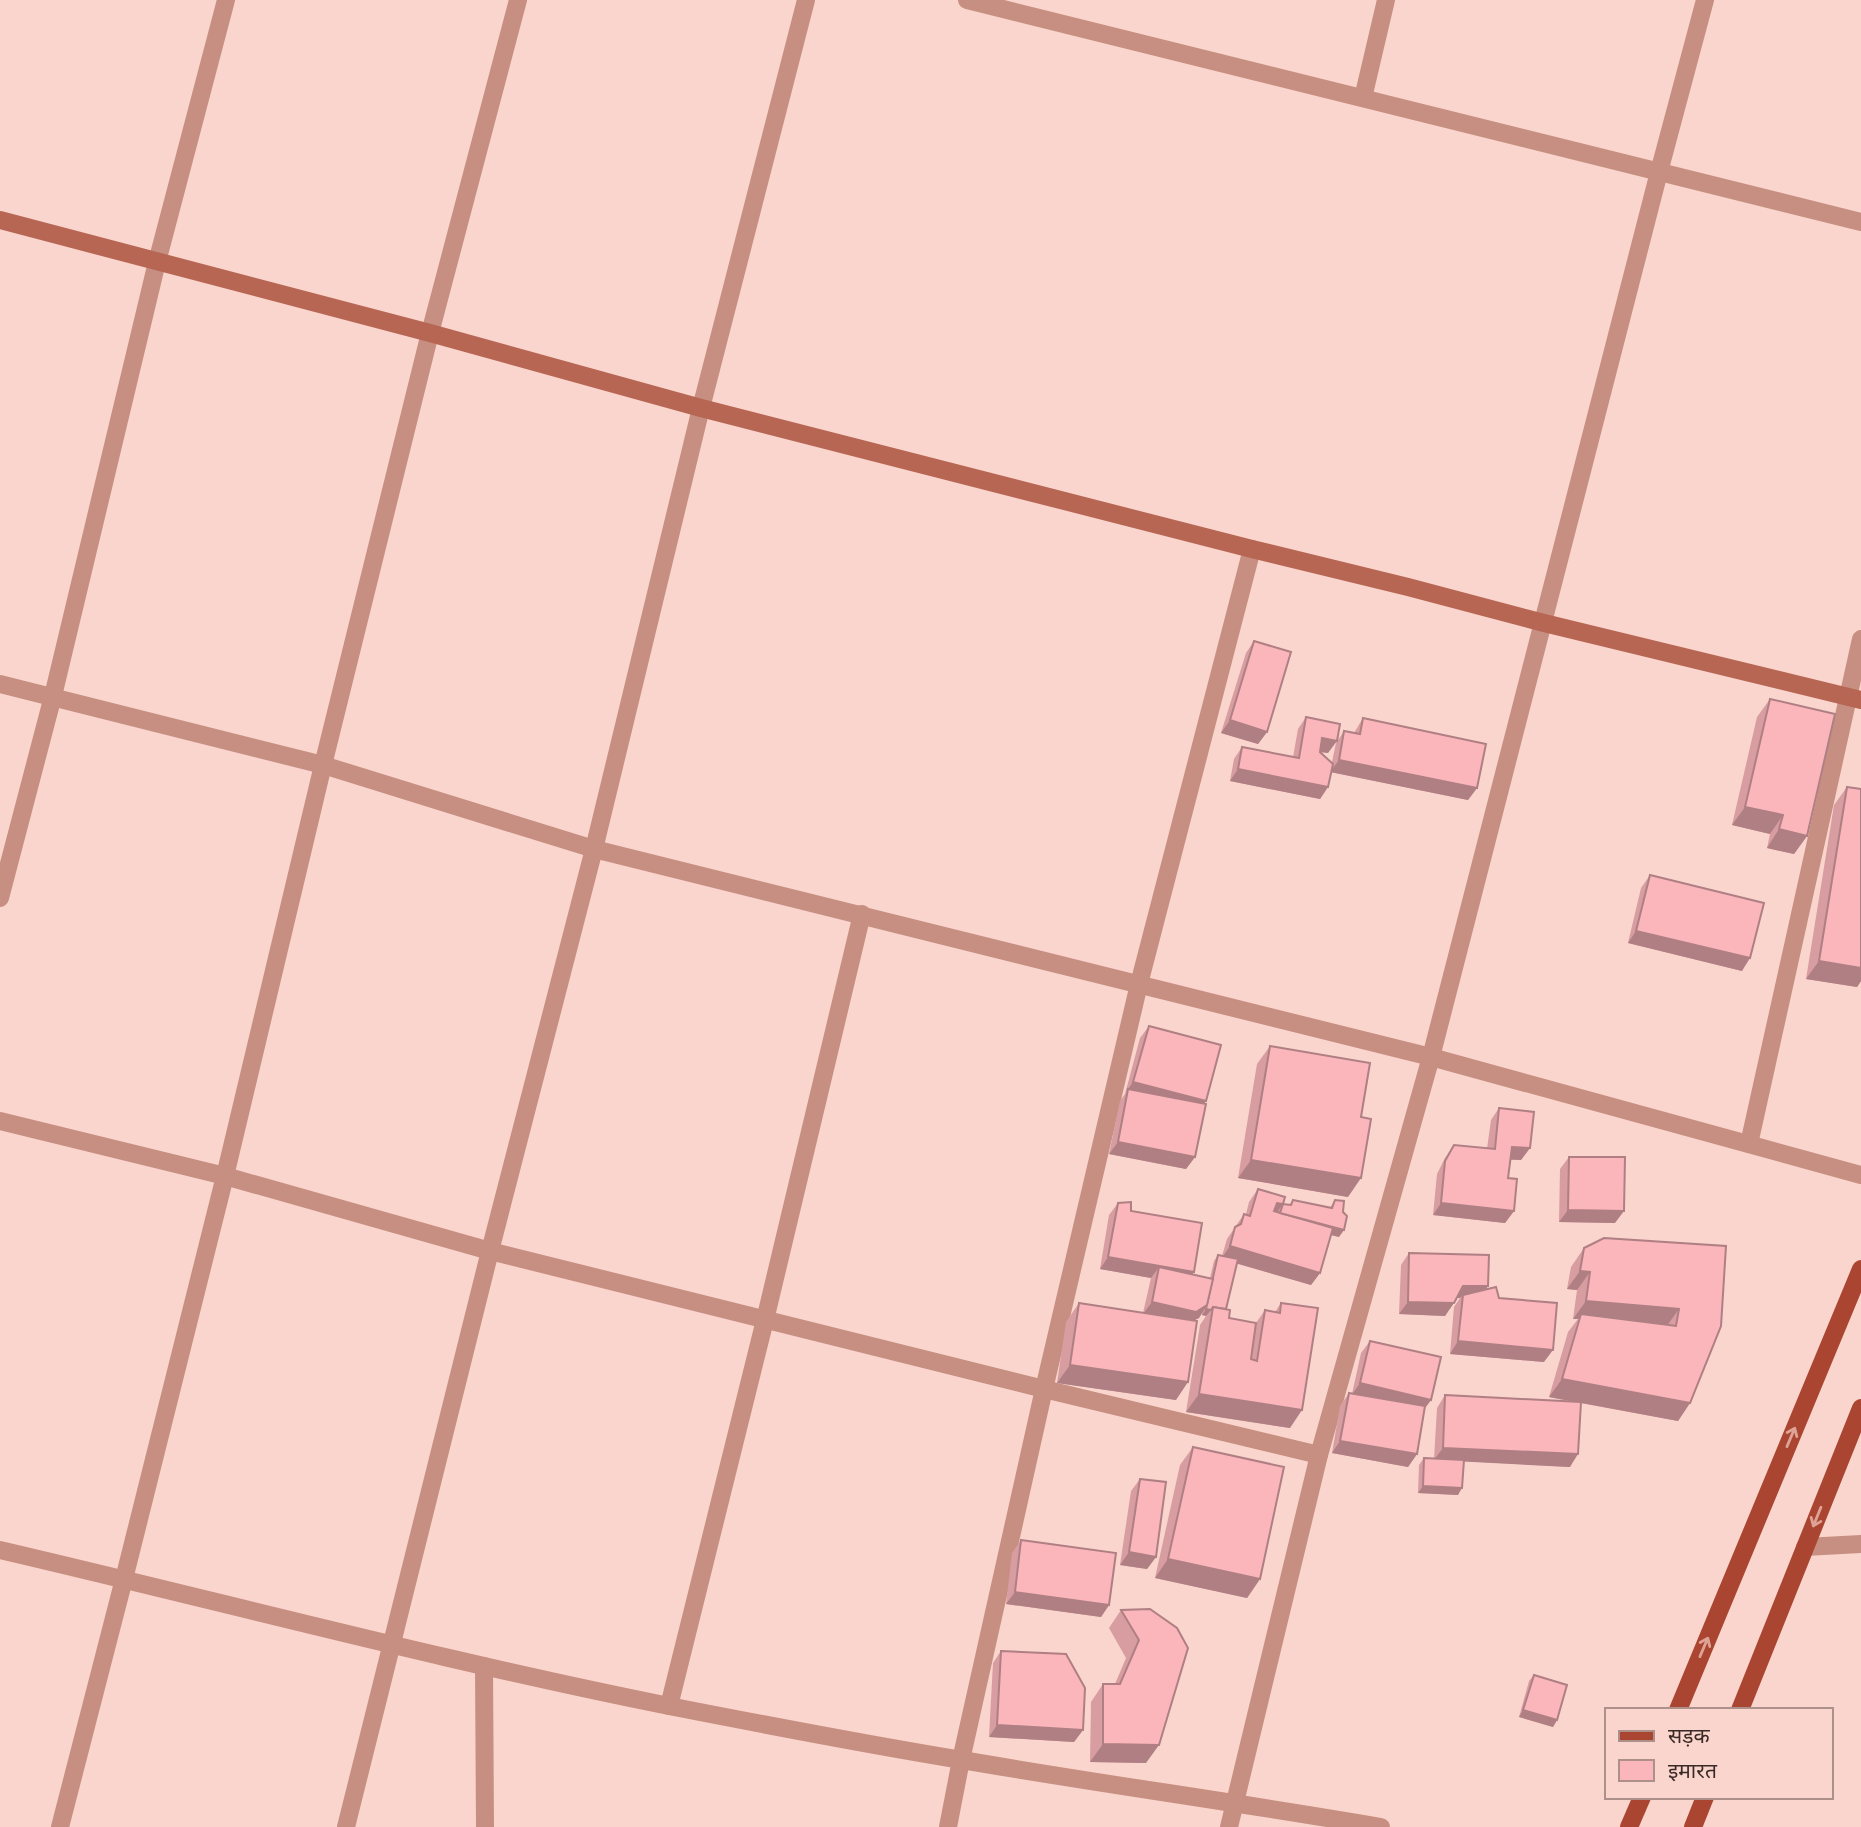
<svg xmlns="http://www.w3.org/2000/svg" width="1861" height="1827" font-family="Spectral,'Noto Sans Devanagari',serif">
  <style>
    .lines { fill: none; stroke-linecap: round; stroke-linejoin: round }
    .street { stroke: #c78f81; stroke-width: 18 }
    .secondary { stroke: #b76653; stroke-width: 18 }
    .primary { stroke: #a94530; stroke-width: 18 }
    .wall { fill: #d79da1 }
    .shaded-wall { fill: #af7f83 }
    .building { fill: #fab6bb; stroke: #af7f83; stroke-width: 2 }
    .oneway { stroke: #dea396 }
  </style>
  <rect width="100%" height="100%" fill="#fad5cd"/>
  <g class="lines">
    <!-- street -->
    <g class="street">
      <path d="M967,0L1861,222"/>
      <path d="M1363,98L1386,0"/>
      <path d="M0,684L323,765L594,849L1431,1057L1861,1175"/>
      <path d="M0,898L53,696L157,262L226,0"/>
      <path d="M0,1121L225,1176L490,1251L1044,1389L1319,1455"/>
      <path d="M1749,1144L1861,639"/>
      <path d="M1805,1547L1861,1544"/>
      <path d="M0,1550C223,1602 444,1661 669,1706C766,1725 864,1744 962,1760C1101,1784 1242,1803 1381,1827"/>
      <path d="M484,1666L485,1827"/>
      <path d="M669,1706L765,1320L862,914"/>
      <path d="M60,1827L124,1579L225,1176L323,765L430,333L518,0"/>
      <path d="M346,1827L490,1251L594,849L701,408L806,0"/>
      <path d="M948,1827L961,1760L1044,1389L1139,984L1252,549"/>
      <path d="M1229,1827L1319,1455L1431,1057L1659,172L1705,0"/>
    </g>
    <!-- secondary -->
    <path class="secondary" d="M0,220L430,333L701,408L1252,549L1408,587L1544,623L1861,700"/>
    <!-- primary -->
    <g class="primary">
      <path d="M1678,1710L1861,1269"/>
      <path d="M1740,1710L1861,1408"/>
      <path d="M1629,1827L1642,1797"/>
      <path d="M1693,1827L1705,1797"/>
    </g>
  </g>
  <!-- wall -->
  <g class="wall">
    <path d="M1254,641L1267,732L1258,744L1221,733L1246,653Z"/>
    <path d="M1770,699L1807,836L1794,854L1767,848L1770,834L1732,825L1757,717Z"/>
    <path d="M1306,717L1328,753L1320,752L1332,762L1336,743L1344,731L1354,733L1363,718L1477,788L1468,800L1331,772L1328,787L1320,799L1230,781L1234,759L1242,747L1293,757L1298,729Z"/>
    <path d="M1847,787L1861,789V981L1857,987L1806,979L1834,805Z"/>
    <path d="M1650,875L1742,971L1628,943L1641,888Z"/>
    <path d="M1149,1026L1206,1101L1204,1104L1195,1157L1186,1169L1109,1154L1120,1101L1125,1094L1140,1038Z"/>
    <path d="M1270,1046L1348,1197L1238,1178L1257,1064Z"/>
    <path d="M1499,1108L1530,1148L1521,1160H1510L1508,1178L1514,1211L1505,1223L1433,1215L1437,1174L1445,1158L1454,1145L1487,1149L1491,1120Z"/>
    <path d="M1569,1157L1615,1223L1559,1222L1560,1169Z"/>
    <path d="M1258,1189L1283,1204L1289,1205L1293,1200L1330,1208L1335,1200L1339,1237L1331,1235L1320,1273L1311,1285L1237,1263L1226,1309L1229,1318L1256,1323L1265,1310L1275,1312L1281,1303L1290,1428L1186,1412L1200,1325L1206,1316L1202,1315V1313L1199,1318L1194,1320L1176,1400L1057,1383L1066,1322L1079,1303L1143,1313L1151,1278L1100,1269L1109,1215L1118,1203L1131,1211L1194,1272L1192,1274L1210,1278L1214,1261L1218,1255L1222,1256L1227,1239L1244,1214H1246L1249,1202Z"/>
    <path d="M1726,1246L1690,1403L1678,1421L1581,1403L1570,1467L1464,1461L1458,1495L1418,1493L1419,1465L1424,1458L1434,1459L1437,1408L1445,1395L1574,1402L1549,1397L1568,1332L1578,1319H1573L1577,1290L1567,1289L1571,1267L1584,1248Z"/>
    <path d="M1409,1253L1488,1286L1486,1290L1499,1298L1544,1362L1450,1354L1454,1307L1460,1298H1456L1445,1316L1399,1314L1401,1265Z"/>
    <path d="M1370,1341L1431,1400L1425,1408L1417,1454L1408,1467L1332,1453L1340,1406L1349,1393L1352,1394L1361,1353Z"/>
    <path d="M1193,1447L1260,1579L1247,1598L1155,1578L1180,1465Z"/>
    <path d="M1140,1479L1156,1557L1147,1569L1120,1565L1131,1491Z"/>
    <path d="M1021,1540L1109,1605L1101,1617L1006,1604L1012,1553Z"/>
    <path d="M1150,1609L1146,1763L1090,1762L1091,1702L1103,1684H1115L1126,1658L1109,1628L1121,1610Z"/>
    <path d="M1001,1651L1083,1730L1074,1742L989,1737L993,1663Z"/>
    <path d="M1534,1675L1557,1720L1553,1727L1519,1717L1529,1681Z"/>
  </g>
  <!-- shaded-wall -->
  <g class="shaded-wall">
    <path d="M1230,720L1267,732L1258,744L1221,733Z"/>
    <path d="M1322,738L1337,741L1328,753L1313,751Z"/>
    <path d="M1339,760L1477,788L1468,800L1330,772Z"/>
    <path d="M1238,769L1328,787L1320,799L1230,781Z"/>
    <path d="M1745,807L1783,815L1770,834L1732,825Z"/>
    <path d="M1779,829L1807,836L1794,854L1767,848Z"/>
    <path d="M1636,931L1750,958L1742,971L1628,943Z"/>
    <path d="M1819,961L1861,968V981L1857,987L1806,979Z"/>
    <path d="M1133,1082L1206,1101L1197,1114L1128,1089Z"/>
    <path d="M1118,1142L1195,1157L1186,1169L1109,1154Z"/>
    <path d="M1512,1147L1530,1148L1521,1160L1503,1159Z"/>
    <path d="M1251,1160L1361,1178L1348,1197L1238,1178Z"/>
    <path d="M1277,1203L1283,1204L1274,1217L1268,1215Z"/>
    <path d="M1441,1203L1514,1211L1505,1223L1433,1215Z"/>
    <path d="M1568,1210L1624,1211L1615,1223L1559,1222Z"/>
    <path d="M1280,1215L1344,1230L1339,1237L1275,1221Z"/>
    <path d="M1230,1246L1320,1273L1311,1285L1221,1259Z"/>
    <path d="M1108,1257L1194,1272L1185,1284L1159,1267L1151,1278L1100,1269Z"/>
    <path d="M1580,1271L1590,1272L1577,1290L1567,1289Z"/>
    <path d="M1463,1286H1488L1479,1299L1463,1295L1460,1298H1454Z"/>
    <path d="M1586,1301L1679,1309L1666,1327L1581,1314L1578,1319H1573Z"/>
    <path d="M1152,1302L1207,1305L1199,1318L1187,1324L1143,1314Z"/>
    <path d="M1408,1302L1454,1303L1445,1316L1399,1314Z"/>
    <path d="M1206,1309L1211,1310L1206,1316L1202,1315Z"/>
    <path d="M1458,1341L1553,1350L1544,1362L1450,1354Z"/>
    <path d="M1070,1365L1188,1382L1176,1400L1057,1383Z"/>
    <path d="M1562,1379L1690,1403L1678,1421L1549,1397Z"/>
    <path d="M1360,1383L1431,1400L1422,1412L1351,1396Z"/>
    <path d="M1199,1394L1302,1410L1290,1428L1186,1412Z"/>
    <path d="M1340,1441L1417,1454L1408,1467L1332,1453Z"/>
    <path d="M1443,1448L1578,1454L1570,1467L1434,1460Z"/>
    <path d="M1423,1486L1462,1488L1458,1495L1418,1493Z"/>
    <path d="M1129,1552L1156,1557L1147,1569L1120,1565Z"/>
    <path d="M1168,1559L1260,1579L1247,1598L1155,1578Z"/>
    <path d="M1015,1592L1109,1605L1101,1617L1006,1604Z"/>
    <path d="M1523,1710L1557,1720L1553,1727L1519,1717Z"/>
    <path d="M997,1725L1083,1730L1074,1742L989,1737Z"/>
    <path d="M1103,1744L1159,1745L1146,1763L1090,1762Z"/>
  </g>
  <!-- building -->
  <g class="building">
    <path d="M1254,641L1291,652L1267,732L1230,720Z"/>
    <path d="M1770,699L1835,714L1807,836L1779,829L1783,815L1745,807Z"/>
    <path d="M1306,717L1340,724L1337,741L1322,738L1320,752L1333,764L1328,787L1238,769L1242,747L1299,758Z"/>
    <path d="M1363,718L1486,744L1477,788L1339,760L1344,731L1360,734Z"/>
    <path d="M1847,787L1861,789V968L1819,961Z"/>
    <path d="M1650,875L1764,903L1750,958L1636,931Z"/>
    <path d="M1149,1026L1221,1045L1206,1101L1133,1082Z"/>
    <path d="M1270,1046L1370,1063L1361,1117L1371,1119L1361,1178L1251,1160Z"/>
    <path d="M1128,1089L1206,1104L1195,1157L1118,1142Z"/>
    <path d="M1499,1108L1534,1112L1530,1148L1512,1147L1508,1178L1517,1179L1514,1211L1441,1203L1445,1161L1454,1145L1495,1149Z"/>
    <path d="M1569,1157H1625L1624,1211L1568,1210Z"/>
    <path d="M1258,1189L1285,1197L1283,1204L1277,1203L1274,1211L1333,1228L1320,1273L1230,1246L1235,1227L1241,1224L1244,1214L1250,1216Z"/>
    <path d="M1293,1200L1332,1208L1335,1200L1344,1201L1343,1212L1347,1216L1344,1230L1280,1213L1283,1204L1291,1205Z"/>
    <path d="M1131,1202V1211L1202,1223L1194,1272L1108,1257L1118,1203Z"/>
    <path d="M1604,1238L1726,1246L1721,1326L1690,1403L1562,1379L1581,1314L1676,1326L1679,1309L1586,1301L1590,1272L1580,1271L1584,1248Z"/>
    <path d="M1409,1253L1489,1255L1488,1286H1463L1454,1303L1408,1302Z"/>
    <path d="M1218,1255L1238,1259L1226,1309L1213,1307L1211,1310L1206,1309Z"/>
    <path d="M1159,1267L1213,1279L1207,1305L1196,1312L1152,1302Z"/>
    <path d="M1496,1287L1499,1298L1557,1303L1553,1350L1458,1341L1463,1295Z"/>
    <path d="M1079,1303L1197,1321L1188,1382L1070,1365Z"/>
    <path d="M1281,1303L1318,1308L1302,1410L1199,1394L1213,1307L1230,1310L1229,1318L1256,1323L1251,1359L1257,1361L1265,1310L1280,1313Z"/>
    <path d="M1370,1341L1441,1357L1431,1400L1360,1383Z"/>
    <path d="M1349,1393L1425,1406L1417,1454L1340,1441Z"/>
    <path d="M1445,1395L1581,1402L1578,1454L1443,1448Z"/>
    <path d="M1193,1447L1284,1467L1260,1579L1168,1559Z"/>
    <path d="M1424,1458L1464,1460L1462,1488L1423,1486Z"/>
    <path d="M1140,1479L1166,1482L1156,1557L1129,1552Z"/>
    <path d="M1021,1540L1116,1553L1109,1605L1015,1592Z"/>
    <path d="M1150,1609L1177,1628L1188,1648L1159,1745L1103,1744V1684H1120L1139,1640L1121,1610Z"/>
    <path d="M1001,1651L1066,1654L1085,1688L1083,1730L997,1725Z"/>
    <path d="M1534,1675L1567,1685L1557,1720L1523,1710Z"/>
  </g>
  <!-- one-way arrows -->
  <defs><path id="oneway-shaft" d="M-6 0H5M1.5-3L5.5 0L1.5 3" fill="none" stroke-width="1.6" stroke-linecap="round" stroke-linejoin="round" transform="scale(1.75)"/></defs>
  <g class="oneway">
    <use href="#oneway-shaft" transform="translate(1791 1437) rotate(-67)"/>
    <use href="#oneway-shaft" transform="translate(1817 1517) rotate(112)"/>
    <use href="#oneway-shaft" transform="translate(1704 1647) rotate(-67)"/>
  </g>
  <!-- legend -->
  <rect x="1605" y="1708" width="228" height="91" fill="#fad5cd" stroke="#ad908a" stroke-width="2"/>
  <rect x="1619" y="1731" width="35" height="10" fill="#a94530" stroke="#ad908a" stroke-width="2"/>
  <text x="1668" y="1743" font-size="21" fill="#3a2925">सड़क</text>
  <rect x="1619" y="1760" width="35" height="21" fill="#fab6bb" stroke="#ad908a" stroke-width="2"/>
  <text x="1668" y="1778" font-size="21" fill="#3a2925">इमारत</text>
</svg>
